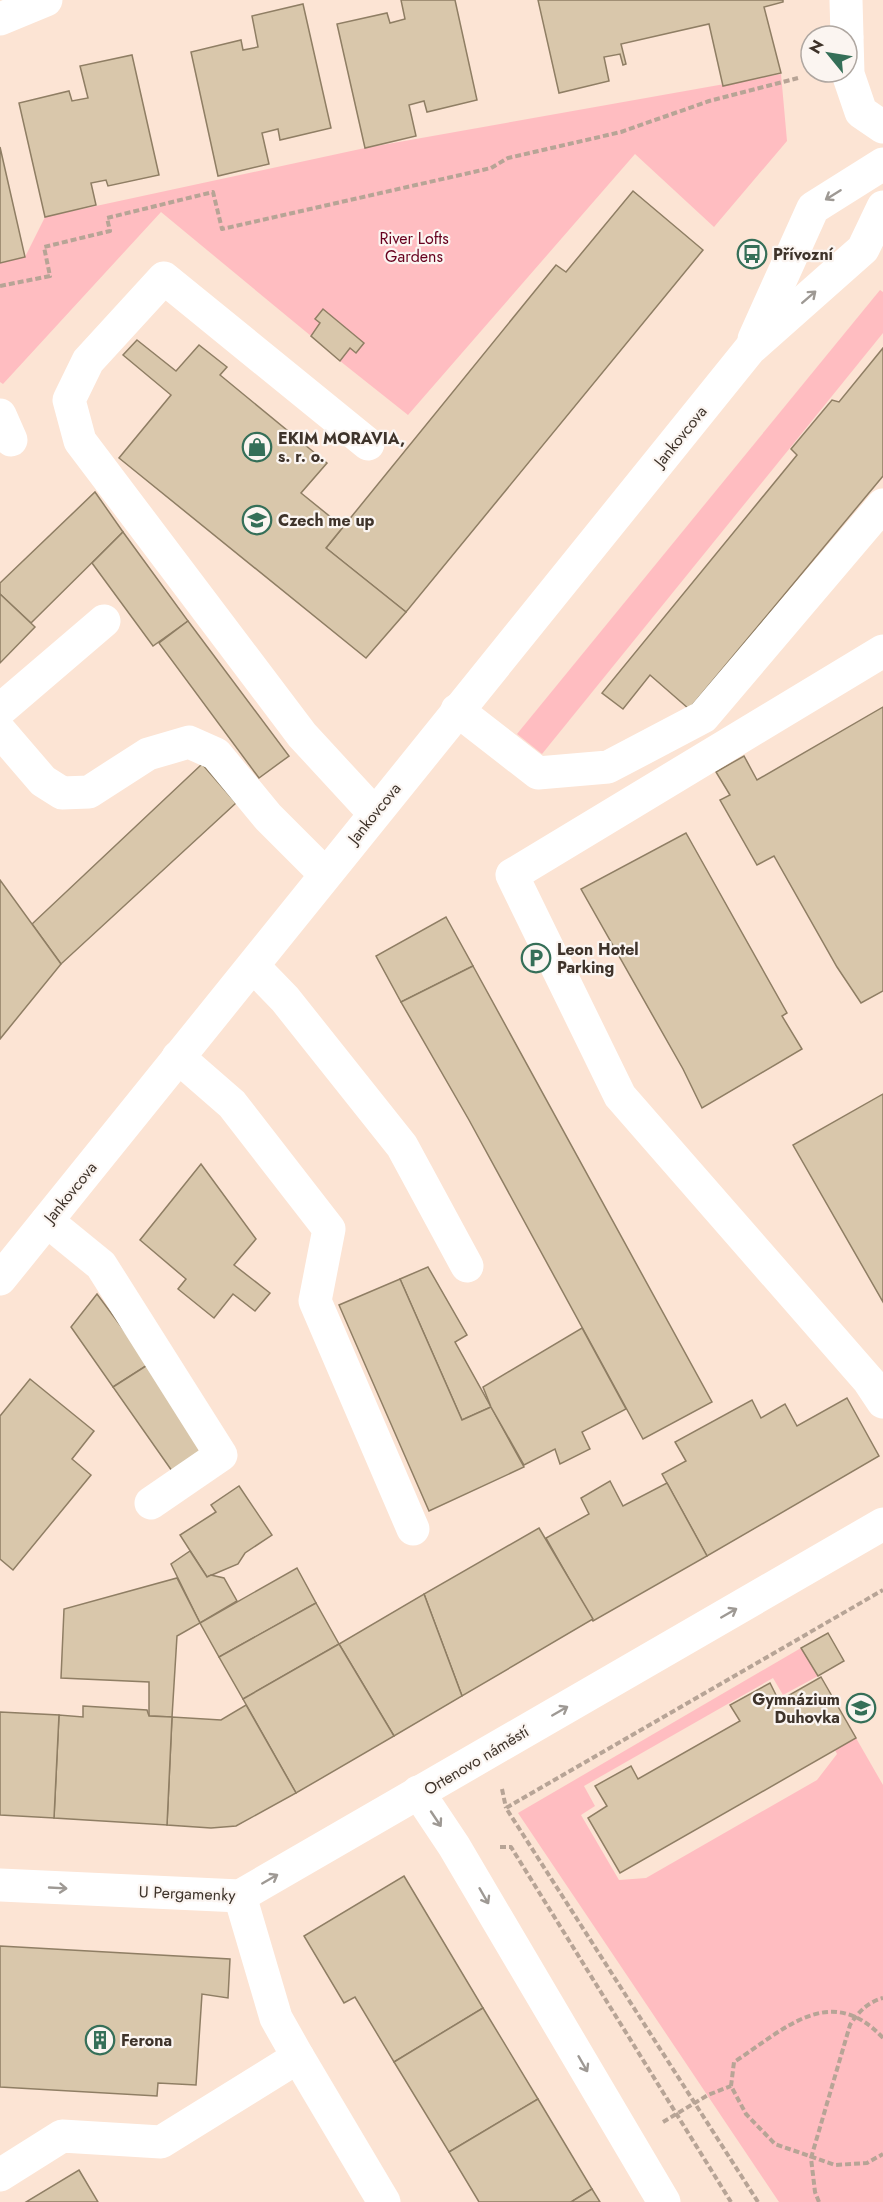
<svg xmlns="http://www.w3.org/2000/svg" width="883" height="2202" font-family="Jost,sans-serif">
  <style>
    .green { fill: #ffbdc1 }
    .building { fill: #d9c7ab; stroke: #8f7e64; stroke-width: 1.5 }
    .lines { fill: none; stroke-linecap: round; stroke-linejoin: round }
    .path { stroke: #b7a496; stroke-width: 4; stroke-dasharray: 6 3; stroke-linecap: butt }
    .minor { stroke: #fff; stroke-width: 33 }
    .oneway { stroke: #9e9994 }
    .labels { text-anchor: middle; stroke-width: 4.5; stroke-linejoin: round; paint-order: stroke }
    .park-label { font-size: 16px; fill: #67001e; stroke: #fbf5f1 }
    .poi-label { font-size: 16px; font-weight: bold; fill: #3e332a; stroke: #fbf5f1; text-anchor: start }
    .street-label { font-size: 16px; fill: #3e332a; stroke: #fbf5f1 }
  </style>
  <rect width="100%" height="100%" fill="#fce4d4"/>
  <!-- green -->
  <g class="green">
    <path d="M781,74L787,141L714,227L635,154L408,415L340,361L350,348L356,353L364,343L323,309L315,318L320,323L311,336L161,212L3,384L0,382V263L25,257L45,217L365,148Z"/>
    <path d="M880,290L883,292V333L542,754L517,734Z"/>
    <path d="M801,1648L818,1676L783,1695L773,1678L584,1786L595,1806L581,1815L619,1880L646,1878L817,1780L837,1754L835,1750L856,1738L883,1785V2202H779L518,1813Z"/>
  </g>
  <!-- building -->
  <g class="building">
    <path d="M401,0H455L477,100L427,112L424,101L409,105L416,136L365,148L337,24L387,13L390,23L405,19Z"/>
    <path d="M538,0H783V2L764,7L781,73L723,86L709,24L621,44L626,64L623,65L620,54L604,57L609,81L559,93Z"/>
    <path d="M303,4L331,128L280,140L278,129L262,133L269,164L218,176L191,52L241,40L243,50L258,47L252,16Z"/>
    <path d="M132,55L159,175L108,186L106,180L91,183L96,205L45,217L19,103L69,91L72,101L88,98L80,66Z"/>
    <path d="M0,147L25,257L0,263Z"/>
    <path d="M633,191L703,250L406,612L326,548L556,265L566,272Z"/>
    <path d="M323,309L364,343L356,353L350,348L340,361L311,336L320,323L315,319Z"/>
    <path d="M137,340L176,371L199,345L227,367L220,375L327,463L301,493L343,527L326,548L406,612L366,658L119,458L171,395L123,355Z"/>
    <path d="M883,348V476L689,709L650,675L623,709L602,693L797,455L791,449L832,400L839,402Z"/>
    <path d="M95,492L123,532L31,623L0,594V583Z"/>
    <path d="M123,532L188,621L153,646L92,563Z"/>
    <path d="M0,594L35,627L0,663Z"/>
    <path d="M188,621L289,756L259,778L159,643Z"/>
    <path d="M883,707V991L861,1003L837,967L774,856L757,865L720,800L730,795L716,772L744,756L757,780Z"/>
    <path d="M202,764L236,803L61,964L32,924Z"/>
    <path d="M686,833L787,1013L782,1016L802,1049L702,1108L683,1069L581,889Z"/>
    <path d="M0,880L61,964L0,1039Z"/>
    <path d="M446,917L473,966L401,1002L376,956Z"/>
    <path d="M473,966L712,1402L643,1439L469,1120L401,1002Z"/>
    <path d="M883,1094V1302L793,1145Z"/>
    <path d="M201,1164L256,1239L234,1265L270,1293L255,1311L233,1294L214,1318L178,1289L186,1279L140,1240Z"/>
    <path d="M428,1267L467,1335L455,1342L491,1407L462,1420L400,1279Z"/>
    <path d="M400,1279L462,1420L491,1407L524,1467L429,1511L339,1305Z"/>
    <path d="M97,1294L149,1364L113,1387L71,1327Z"/>
    <path d="M582,1328L626,1409L582,1432L590,1449L560,1464L555,1449L524,1465L491,1407L483,1387Z"/>
    <path d="M149,1364L206,1450L172,1471L113,1387Z"/>
    <path d="M30,1379L94,1431L72,1459L91,1475L13,1570L0,1559V1416Z"/>
    <path d="M847,1398L879,1456L707,1556L662,1474L686,1461L675,1442L752,1400L761,1418L785,1404L797,1426Z"/>
    <path d="M610,1481L623,1506L667,1483L707,1556L593,1621L546,1538L589,1514L581,1498Z"/>
    <path d="M239,1486L272,1535L245,1553L238,1564L207,1577L180,1535L216,1512L211,1505Z"/>
    <path d="M539,1528L593,1619L462,1696L424,1594Z"/>
    <path d="M190,1551L207,1577L211,1575L224,1578L237,1601L200,1623L171,1564Z"/>
    <path d="M297,1568L316,1603L219,1657L200,1623Z"/>
    <path d="M177,1578L200,1623L177,1636L172,1717L149,1716V1682L61,1678L64,1609Z"/>
    <path d="M424,1594L462,1696L394,1736L339,1644Z"/>
    <path d="M316,1603L339,1644L243,1699L219,1657Z"/>
    <path d="M828,1633L844,1661L818,1676L801,1648Z"/>
    <path d="M339,1644L394,1736L296,1793L243,1699Z"/>
    <path d="M821,1677L856,1738L620,1873L588,1818L607,1806L595,1786L631,1766L638,1779L740,1721L730,1705L770,1683L779,1701Z"/>
    <path d="M246,1705L296,1793L236,1826L211,1828L167,1825L172,1717L221,1720Z"/>
    <path d="M83,1706L147,1710L149,1716L172,1717L167,1825L54,1818L59,1715L83,1717Z"/>
    <path d="M0,1712L59,1715L54,1818L0,1815Z"/>
    <path d="M404,1876L483,2008L394,2062L355,1997L344,2003L304,1936Z"/>
    <path d="M0,1946L230,1959L228,1998L202,1994L196,2085L158,2083L157,2096L0,2087Z"/>
    <path d="M483,2008L538,2099L449,2152L394,2062Z"/>
    <path d="M538,2099L592,2189L571,2202H479L449,2152Z"/>
    <path d="M79,2170L98,2202H26Z"/>
    <path d="M592,2189L600,2202H571Z"/>
  </g>
  <g class="lines">
    <!-- path -->
    <g class="path">
      <path d="M0,286L50,276L44,247L110,231L107,218L213,192L222,229L491,168L508,158L621,132L709,101L798,78"/>
      <path d="M502,1789L506,1808"/>
      <path d="M500,1847H511L731,2202"/>
      <path d="M883,2038C830,1981 784,2030 734,2062L731,2086L746,2114L775,2144L835,2165L867,2163L883,2154"/>
      <path d="M663,2122L708,2095L731,2086"/>
      <path d="M758,2202L506,1808L883,1590"/>
      <path d="M819,2202L815,2192L811,2158L850,2025C858,2012 868,2002 883,1998"/>
    </g>
    <!-- minor -->
    <g class="minor">
      <path d="M846,0L847,36"/>
      <path d="M0,19L46,0"/>
      <path d="M847,38L848,74L861,112L883,127"/>
      <path d="M754,339L813,208L883,164"/>
      <path d="M0,415L11,440"/>
      <path d="M368,444L164,278L88,361L69,400L80,441L302,735L374,813"/>
      <path d="M883,651L512,875L620,1096L869,1381L883,1402"/>
      <path d="M0,710L104,621"/>
      <path d="M457,710L538,773L608,767L703,717L883,505"/>
      <path d="M0,731L43,781L62,793L89,792L148,754L189,742L216,754L268,817L325,874"/>
      <path d="M253,966L285,999L402,1146L467,1266"/>
      <path d="M178,1057L232,1104L329,1229L315,1301L413,1529"/>
      <path d="M47,1221L101,1265L221,1455L151,1503"/>
      <path d="M0,1279L750,349L863,249L883,207"/>
      <path d="M418,1792L454,1846L664,2202"/>
      <path d="M0,1885L240,1896L883,1524"/>
      <path d="M298,2057L384,2202"/>
      <path d="M0,2175L62,2136L161,2142L298,2057L276,2018L240,1896"/>
    </g>
  </g>
  <!-- one-way arrows -->
  <defs><path id="oneway-shaft" d="M-6 0H5M1.5-3L5.5 0L1.5 3" fill="none" stroke-width="1.6" stroke-linecap="round" stroke-linejoin="round" transform="scale(1.5)"/></defs>
  <g class="oneway">
    <use href="#oneway-shaft" transform="translate(833 195) rotate(148)"/>
    <use href="#oneway-shaft" transform="translate(809 297) rotate(-41)"/>
    <use href="#oneway-shaft" transform="translate(729 1613) rotate(-30)"/>
    <use href="#oneway-shaft" transform="translate(560 1711) rotate(-30)"/>
    <use href="#oneway-shaft" transform="translate(436 1819) rotate(56)"/>
    <use href="#oneway-shaft" transform="translate(270 1879) rotate(-30)"/>
    <use href="#oneway-shaft" transform="translate(58 1888) rotate(3)"/>
    <use href="#oneway-shaft" transform="translate(484 1896) rotate(60)"/>
    <use href="#oneway-shaft" transform="translate(583 2064) rotate(60)"/>
  </g>
  <!-- icons -->
  <defs>
    <g id="bus-ring" transform="scale(1.5)"><circle r="9.5" fill="#fbf5f1" stroke="#356f58" stroke-width="1.5"/><path d="M-5-6H5V4H4V6H2V4H-2V6H-4V4H-5ZM-3.5-4V0h7V-4ZM-3.5 1.2v1.5H-2V1.2ZM2 1.2v1.5H3.5V1.2Z" fill="#356f58"/></g>
    <g id="shop-ring" transform="scale(1.5)"><circle r="9.5" fill="#fbf5f1" stroke="#356f58" stroke-width="1.5"/><path d="M-5-2.5h2.3a2.7 3.5 0 0 1 5.4 0H5L5.5 6h-11ZM-1.5-2.5h3a1.5 2.3 0 0 0-3 0Z" fill="#356f58"/></g>
    <g id="school-ring" transform="scale(1.5)"><circle r="9.5" fill="#fbf5f1" stroke="#356f58" stroke-width="1.5"/><path d="M0-5L7-2L0 1L-7-2ZM-4 1L0 2.5L4 1V4Q0 6-4 4Z" fill="#356f58"/></g>
    <g id="parking-ring" transform="scale(1.5)"><circle r="9.5" fill="#fbf5f1" stroke="#356f58" stroke-width="1.5"/><path d="M-3.5-5.5H1a3.5 3.5 0 0 1 0 7H-1V5.5H-3.5ZM-1-3.4V-.6H.8a1.4 1.4 0 0 0 0-2.8Z" fill="#356f58"/></g>
    <g id="building-ring" transform="scale(1.5)"><circle r="9.5" fill="#fbf5f1" stroke="#356f58" stroke-width="1.5"/><path d="M-4-6H4V6H1V3H-1V6H-4ZM-2.5-4.3h1.7v1.8h-1.7ZM.8-4.3h1.7v1.8H.8ZM-2.5-1h1.7V.8h-1.7ZM.8-1h1.7V.8H.8Z" fill="#356f58"/></g>
  </defs>
  <g fill-rule="evenodd">
    <use href="#bus-ring" x="752" y="254"/>
    <use href="#shop-ring" x="257" y="447"/>
    <use href="#school-ring" x="257" y="520"/>
    <use href="#parking-ring" x="536" y="958"/>
    <use href="#school-ring" x="861" y="1708"/>
    <use href="#building-ring" x="100" y="2040"/>
  </g>
  <g class="labels">
    <!-- park labels -->
    <g class="park-label">
      <text x="414" y="244">River Lofts<tspan x="414" dy="18">Gardens</tspan></text>
    </g>
    <!-- poi labels -->
    <g class="poi-label">
      <text x="773" y="260">Přívozní</text>
      <text x="278" y="444">EKIM MORAVIA,<tspan x="278" dy="18">s. r. o.</tspan></text>
      <text x="278" y="526">Czech me up</text>
      <text x="557" y="955">Leon Hotel<tspan x="557" dy="18">Parking</tspan></text>
      <text x="840" y="1705" text-anchor="end">Gymnázium<tspan x="840" dy="18">Duhovka</tspan></text>
      <text x="121" y="2046">Ferona</text>
    </g>
    <!-- street labels -->
    <g class="street-label">
      <text transform="translate(680 436) rotate(-51)" y="6">Jankovcova</text>
      <text transform="translate(374 813) rotate(-51)" y="6">Jankovcova</text>
      <text transform="translate(70 1192) rotate(-51)" y="6">Jankovcova</text>
      <text transform="translate(476 1760) rotate(-31)" y="6">Ortenovo náměstí</text>
      <text transform="translate(187 1893) rotate(2)" y="6">U Pergamenky</text>
    </g>
  </g>
  <!-- north arrow -->
  <g transform="translate(829 54) rotate(300)"><circle r="28" fill="#fbf5f1" stroke="#afa7a1" stroke-width="1.5"/>
  <path d="M0-4.5L10 22L0 15L-10 22Z" fill="#356f58"/>
  <text y="-9" font-size="16" font-weight="bold" text-anchor="middle" fill="#3e332a">N</text>
  </g>
</svg>
